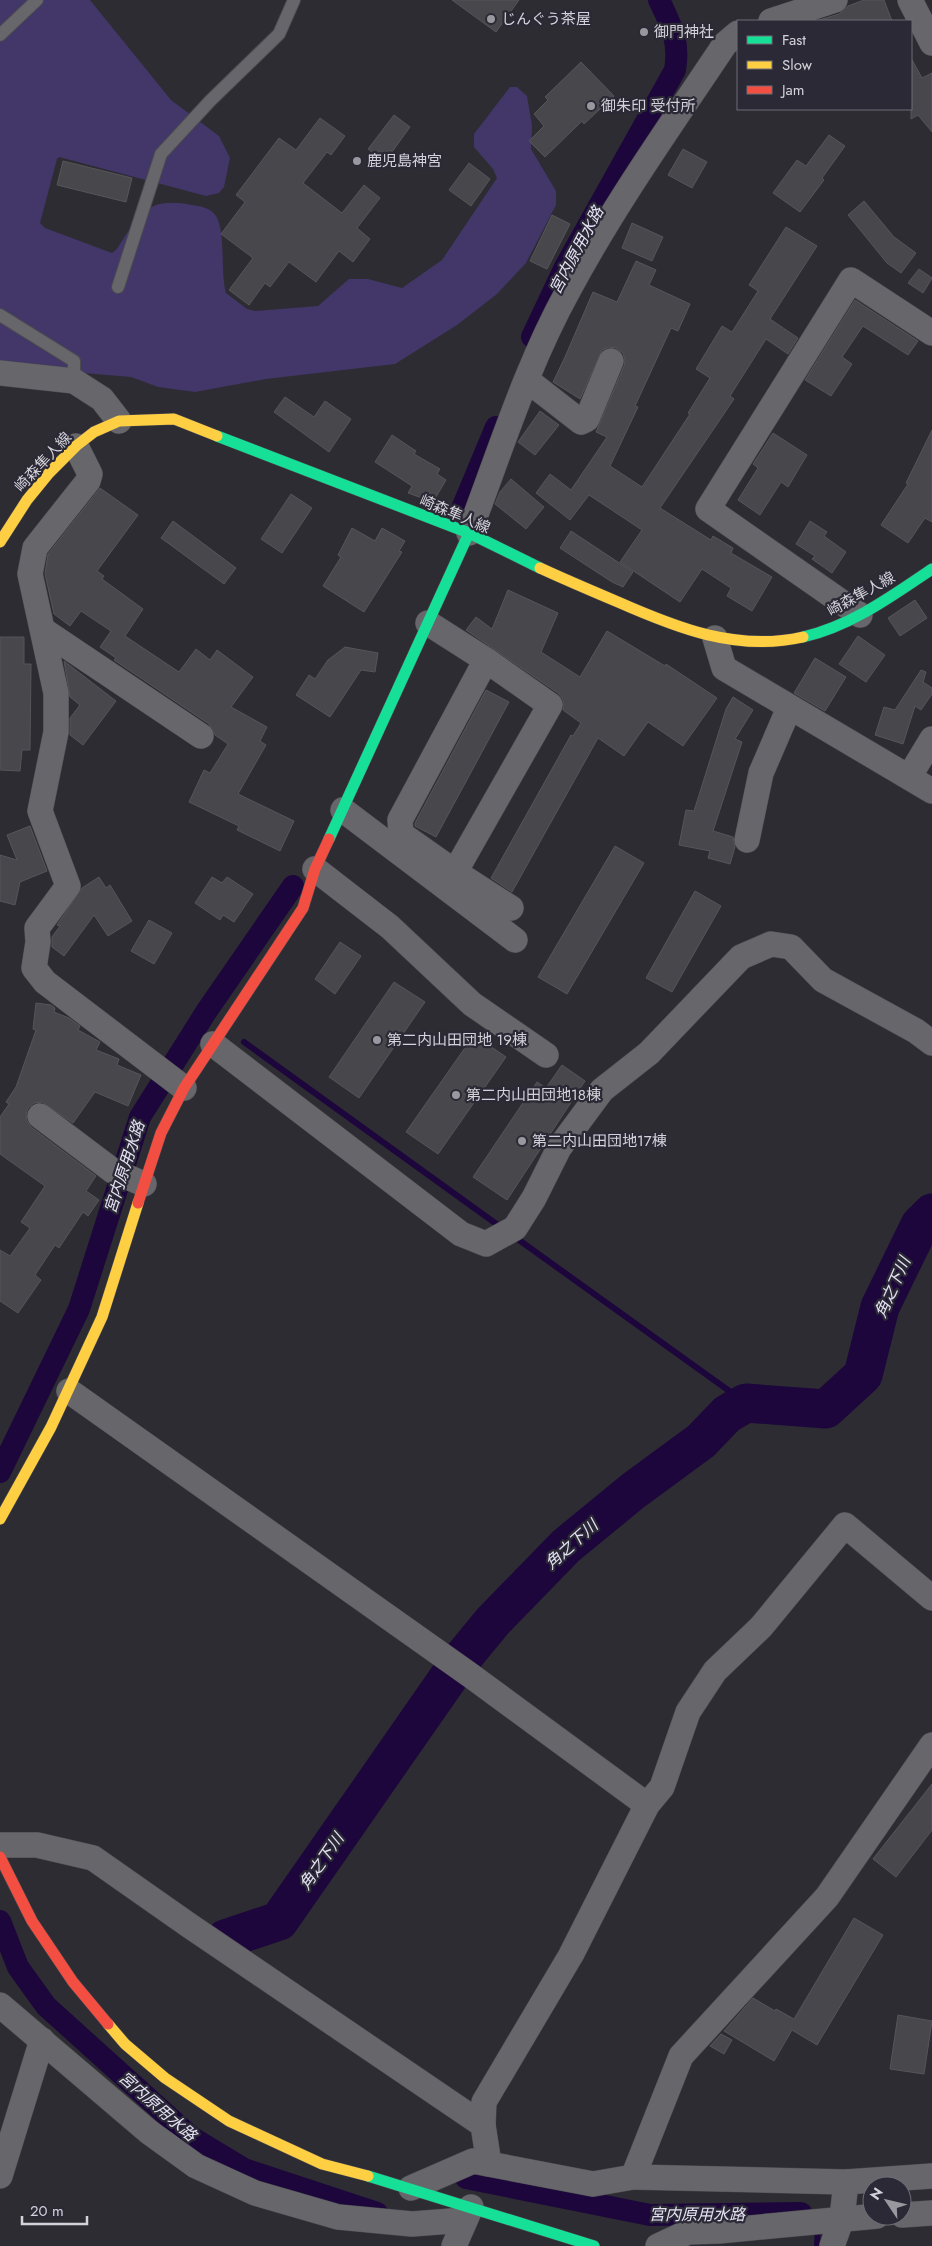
<svg xmlns="http://www.w3.org/2000/svg" width="932" height="2246" font-family="Jost,'Noto Sans JP',sans-serif">
  <style>
    .green { fill: #433668 }
    .lines { fill: none; stroke-linecap: round; stroke-linejoin: round }
    .stream { stroke: #1c063c; stroke-width: 6 }
    .canal { stroke: #1c063c; stroke-width: 22 }
    .river { stroke: #1c063c; stroke-width: 39 }
    .building { fill: #48474c; stroke: #56555a }
    .lane-casing { stroke: #4b4a50; stroke-width: 14 }
    .street-casing { stroke: #4b4a50; stroke-width: 26 }
    .fast-casing { stroke: #4b4a50; stroke-width: 12 }
    .slow-casing { stroke: #4b4a50; stroke-width: 12 }
    .jam-casing { stroke: #4b4a50; stroke-width: 12 }
    .lane { stroke: #67676b; stroke-width: 12 }
    .street { stroke: #67676b; stroke-width: 25 }
    .fast { stroke: #16e098; stroke-width: 11 }
    .slow { stroke: #ffcf43; stroke-width: 11 }
    .jam { stroke: #f24e42; stroke-width: 11 }
    .poi-dot { fill: #9a989f; stroke: #2b2935; stroke-width: 2 }
    .labels { text-anchor: middle; stroke-width: 4.5; stroke-linejoin: round; paint-order: stroke }
    .poi-label { font-size: 15px; fill: #d4d2da; stroke: #2b2935; text-anchor: start }
    .street-label { font-size: 15px; fill: #d4d2da; stroke: #2b2935 }
    .water-label { font-size: 16px; font-style: italic; fill: #e5e1f5; stroke: #2b2935 }
  </style>
  <rect width="100%" height="100%" fill="#2d2c32"/>
  <!-- green -->
  <path class="green" d="M0,0H90L171,100L219,136L230,158L224,187L219,193L206,196L59,157L57,159L40,223L45,228L112,253L117,249C139,215 146,196 192,205C200,206 211,208 216,216C226,232 220,272 226,293L247,309L255,311L318,306L349,279H368L402,288L442,260L497,178L493,169L474,147V134L510,87H517L527,96L532,125L531,149L556,191V205L526,263L497,294L457,325L395,364L266,379L195,392L158,387L131,377L0,366Z"/>
  <g class="lines">
    <!-- stream -->
    <g class="stream">
      <path d="M206,1012L211,1017"/>
      <path d="M244,1042L502,1228"/>
      <path d="M512,1235L746,1403"/>
      <path d="M817,2246L818,2227"/>
    </g>
    <!-- canal -->
    <g class="canal">
      <path d="M532,337L565,267L675,70C680,41 671,25 659,0"/>
      <path d="M463,506L496,427"/>
      <path d="M0,1472L79,1309L140,1117L206,1012L293,886"/>
      <path d="M0,1921L18,1967L46,2006L191,2137L244,2169L377,2213"/>
      <path d="M466,2178L650,2215L801,2213"/>
    </g>
    <!-- river -->
    <path class="river" d="M225,1939L279,1921L460,1661L493,1621L566,1546L633,1491L701,1441L727,1414L746,1403L826,1409L863,1375L880,1307L920,1225L932,1213"/>
  </g>
  <!-- building -->
  <g class="building">
    <path d="M452,0H519L496,32Z"/>
    <path d="M864,0H884L892,21H816L839,14L848,6Z"/>
    <path d="M911,58L922,78L932,73V132L918,115L911,119Z"/>
    <path d="M581,62L614,96L584,124L582,121L545,157L529,141L544,126L534,114L548,100L545,97Z"/>
    <path d="M394,115L410,127L392,152L390,150L383,160L368,149Z"/>
    <path d="M320,118L345,136L331,155L327,152L303,183L342,213L364,185L380,198L357,228L370,239L353,262L339,251L316,282L289,262L270,287L265,283L249,305L229,290L253,258L221,234L245,202L236,195L279,138L296,150Z"/>
    <path d="M829,135L845,146L822,178L824,180L800,212L773,193L797,160L806,166Z"/>
    <path d="M683,149L707,162L692,188L668,175Z"/>
    <path d="M63,161L132,178L126,202L57,185Z"/>
    <path d="M469,163L490,179L471,206L449,190Z"/>
    <path d="M864,201L894,237L916,253L901,273L887,263L848,215Z"/>
    <path d="M552,215L570,224L547,269L530,261Z"/>
    <path d="M632,223L663,237L652,261L622,248Z"/>
    <path d="M786,227L817,246L770,319L798,338L788,354L766,339L730,396L734,399L660,508L711,540L713,536L733,548L731,553L772,577L752,611L727,596L731,588L702,569L680,602L620,562L642,530L589,495L570,520L536,493L550,474L571,490L607,437L596,432L624,366L625,360L623,353L616,348L609,347L602,350L580,399L553,382L565,357L593,292L617,302L636,261L656,270L649,285L690,304L678,331L671,328L635,406L638,407L610,466L642,487L690,414L688,413L710,378L696,369L722,326L732,332L758,291L749,285Z"/>
    <path d="M919,269L932,278L923,293L908,283Z"/>
    <path d="M855,300L918,341L908,355L863,326L842,357L852,364L831,396L805,380Z"/>
    <path d="M285,397L314,417L325,401L351,419L329,452L274,412Z"/>
    <path d="M540,411L559,425L535,455L518,442Z"/>
    <path d="M932,430V522L925,518L908,543L881,525L908,484L906,483Z"/>
    <path d="M773,433L807,455L788,487L781,482L760,515L738,500L758,468L753,464Z"/>
    <path d="M392,435L416,451L414,454L440,469L437,474L446,480L433,502L408,493L412,486L375,462Z"/>
    <path d="M511,479L544,507L526,529L495,504L500,492Z"/>
    <path d="M100,488L138,515L97,571L104,576L102,579L143,609L125,636L179,672L196,649L210,660L217,650L253,677L231,707L267,727L260,741L266,745L238,794L294,821L280,851L237,830L239,826L189,802L204,770L210,773L228,744L215,735L209,724L114,660L116,658L100,647L111,631L81,611L70,626L54,614L45,574L48,554Z"/>
    <path d="M291,494L312,508L282,553L261,539Z"/>
    <path d="M173,521L236,568L224,584L161,538Z"/>
    <path d="M810,521L827,532L824,536L846,552L832,573L812,559L815,556L796,544Z"/>
    <path d="M352,528L375,541L382,528L405,541L399,551L402,552L364,612L323,586L341,557L338,555Z"/>
    <path d="M571,531L633,572L623,587L612,582L560,548Z"/>
    <path d="M508,590L558,613L541,652L580,677L607,631L665,666L666,664L717,698L683,746L648,722L624,756L598,738L512,892L491,878L571,735L573,736L581,723L563,710V699L558,693L466,630L476,617L492,629Z"/>
    <path d="M915,600L927,618L900,636L888,618Z"/>
    <path d="M858,636L885,655L866,682L839,664Z"/>
    <path d="M0,637H24V664H31L30,750H22L20,771L0,770Z"/>
    <path d="M345,647L378,653L375,672L361,670L330,717L296,695L309,675L315,679L328,660Z"/>
    <path d="M815,658L846,677L825,711L794,693Z"/>
    <path d="M64,661L116,701L83,745L70,735V718L80,705L70,697Z"/>
    <path d="M921,670L926,672L923,682L932,688V694L921,710L915,706L903,744L875,735L884,707L895,710Z"/>
    <path d="M486,690L509,702L436,837L415,826V823Z"/>
    <path d="M733,697L753,710L735,739L742,742L713,831L733,837L735,847L730,864L708,858L710,851L679,845L686,810L694,811L726,709Z"/>
    <path d="M30,826L47,871L20,882L15,905L0,901V855L17,860L7,835Z"/>
    <path d="M615,846L644,863L567,994L538,977Z"/>
    <path d="M99,877L106,888L110,885L132,921L108,936L94,915L64,956L52,947V937L60,926L57,925L82,888Z"/>
    <path d="M212,877L222,883L227,877L253,894L234,922L223,915L220,920L195,903Z"/>
    <path d="M695,891L721,906L672,992L646,978Z"/>
    <path d="M149,920L172,933L154,964L131,951Z"/>
    <path d="M340,942L361,956L335,994L315,979Z"/>
    <path d="M394,982L425,1002L359,1098L329,1077Z"/>
    <path d="M36,1003L51,1005L55,1008L54,1012L69,1018L80,1026L78,1030L100,1042L96,1050L119,1059L117,1065L141,1075L128,1106L95,1092L73,1123L42,1102L34,1103L28,1108L26,1114L27,1121L31,1127L96,1176L86,1191L99,1200L88,1216L83,1212L59,1248L55,1245L35,1275L41,1280L18,1313L0,1301V1250L10,1256L30,1228L21,1222L45,1186L0,1154V1117L9,1104L6,1102L16,1087L36,1030L33,1029Z"/>
    <path d="M474,1035L506,1057L438,1154L406,1132Z"/>
    <path d="M562,1065L585,1081L507,1200L473,1177L537,1082L546,1088Z"/>
    <path d="M932,1784V1830L896,1877L873,1859Z"/>
    <path d="M854,1918L883,1935L817,2045L792,2030L774,2061L724,2031L753,1998L775,2011L776,2009L794,2019Z"/>
    <path d="M898,2015L932,2021L924,2074L890,2069Z"/>
    <path d="M721,2034L732,2040L724,2054L710,2046Z"/>
  </g>
  <g class="lines">
    <!-- lane casing -->
    <g class="lane-casing">
      <g id="lane">
        <path d="M0,35L37,0"/>
        <path d="M118,287L161,154L210,101L279,34L294,0"/>
        <path d="M0,315L74,361V381"/>
      </g>
    </g>
    <!-- street casing -->
    <g class="street-casing">
      <g id="street">
        <path d="M910,0L932,43"/>
        <path d="M771,21L835,0"/>
        <path d="M0,373L74,381L102,399L119,421"/>
        <path d="M527,380L581,422L587,419L611,361"/>
        <path d="M76,446L90,474L88,481L35,548L30,574L56,693V732L40,811L68,886L37,928L38,942L34,968L45,982L184,1088"/>
        <path d="M469,533C500,452 526,367 568,291C614,205 671,125 725,44L738,33"/>
        <path d="M860,615L708,509L851,280L932,333"/>
        <path d="M428,623L486,660L550,705L455,872L401,834L400,820L486,660"/>
        <path d="M43,630L201,736"/>
        <path d="M715,638L724,668L932,791"/>
        <path d="M909,777L932,739"/>
        <path d="M343,810L515,940"/>
        <path d="M747,840L761,773L789,708"/>
        <path d="M315,869L390,927L472,1004L546,1055"/>
        <path d="M455,872L511,908"/>
        <path d="M213,1044L461,1234L486,1244L515,1228L534,1198L559,1148L602,1090L649,1053L741,957L771,944L791,947L823,980L916,1031L932,1043"/>
        <path d="M40,1116L113,1171L144,1184"/>
        <path d="M69,1391L470,1675L647,1805"/>
        <path d="M0,1845H37L93,1858L190,1926L483,2125L489,2164"/>
        <path d="M0,2005L149,2132L196,2166L255,2193L338,2217L412,2224L465,2220"/>
        <path d="M483,2125L484,2102L571,1955L647,1805L662,1787L688,1712L715,1671L761,1627L845,1525L932,1598"/>
        <path d="M0,2176L42,2040"/>
        <path d="M633,2177L846,2182"/>
        <path d="M411,2188L473,2161L593,2184L633,2177L681,2056L827,1897L932,1745"/>
        <path d="M902,2215L932,2213"/>
        <path d="M454,2246L471,2207"/>
        <path d="M658,2246L688,2232L719,2231L877,2216"/>
        <path d="M832,2246L842,2218L846,2182L932,2176"/>
      </g>
    </g>
    <!-- fast casing -->
    <g class="fast-casing">
      <g id="fast">
        <path d="M217,436L469,533L540,568"/>
        <path d="M803,637C851,626 892,596 932,569"/>
        <path d="M329,839L469,533"/>
        <path d="M368,2176L594,2246"/>
      </g>
    </g>
    <!-- slow casing -->
    <g class="slow-casing">
      <g id="slow">
        <path d="M0,542L27,500L49,473L76,446L94,432L119,421L174,419L217,436"/>
        <path d="M540,568C566,580 592,591 618,602C677,628 737,652 803,637"/>
        <path d="M0,1519L51,1427L102,1317L138,1203"/>
        <path d="M108,2024L125,2044L165,2078L229,2121L322,2164L368,2176"/>
      </g>
    </g>
    <!-- jam casing -->
    <g class="jam-casing">
      <g id="jam">
        <path d="M138,1203L161,1133L184,1088L303,908L315,869L329,839"/>
        <path d="M0,1857L32,1921L73,1982L108,2024"/>
      </g>
    </g>
    <!-- lane -->
    <use href="#lane" class="lane"/>
    <!-- street -->
    <use href="#street" class="street"/>
    <!-- fast -->
    <use href="#fast" class="fast"/>
    <!-- slow -->
    <use href="#slow" class="slow"/>
    <!-- jam -->
    <use href="#jam" class="jam"/>
  </g>
  <!-- markers -->
  <g class="poi-dot">
    <circle cx="491" cy="19" r="5"/>
    <circle cx="644" cy="32" r="5"/>
    <circle cx="591" cy="106" r="5"/>
    <circle cx="357" cy="161" r="5"/>
    <circle cx="377" cy="1040" r="5"/>
    <circle cx="456" cy="1095" r="5"/>
    <circle cx="522" cy="1141" r="5"/>
  </g>
  <g class="labels">
    <!-- poi labels -->
    <g class="poi-label">
      <text x="501" y="24">じんぐう茶屋</text>
      <text x="654" y="37">御門神社</text>
      <text x="601" y="111">御朱印 受付所</text>
      <text x="367" y="166">鹿児島神宮</text>
      <text x="387" y="1045">第二内山田団地 19棟</text>
      <text x="466" y="1100">第二内山田団地18棟</text>
      <text x="532" y="1146">第二内山田団地17棟</text>
    </g>
    <!-- street labels -->
    <g class="street-label">
      <text transform="translate(43 462) rotate(-47)" y="5">崎森隼人線</text>
      <text transform="translate(455 514) rotate(23)" y="5">崎森隼人線</text>
      <text transform="translate(861 594) rotate(-29)" y="5">崎森隼人線</text>
    </g>
    <!-- water labels -->
    <g class="water-label">
      <text transform="translate(576 250) rotate(-62)" y="6">宮内原用水路</text>
      <text transform="translate(124 1167) rotate(-72)" y="6">宮内原用水路</text>
      <text transform="translate(892 1287) rotate(-66)" y="6">角之下川</text>
      <text transform="translate(571 1544) rotate(-42)" y="6">角之下川</text>
      <text transform="translate(321 1861) rotate(-55)" y="6">角之下川</text>
      <text transform="translate(158 2106) rotate(41)" y="6">宮内原用水路</text>
      <text x="697" y="2220">宮内原用水路</text>
    </g>
  </g>
  <!-- legend -->
  <rect x="737" y="20" width="175" height="90" fill="#2b2935" stroke="#6f6d77"/>
  <rect x="747" y="36" width="25" height="8" fill="#16e098" stroke="#6f6d77"/>
  <text x="782" y="45" font-size="15" fill="#d4d2da">Fast</text>
  <rect x="747" y="61" width="25" height="8" fill="#ffcf43" stroke="#6f6d77"/>
  <text x="782" y="70" font-size="15" fill="#d4d2da">Slow</text>
  <rect x="747" y="86" width="25" height="8" fill="#f24e42" stroke="#6f6d77"/>
  <text x="782" y="95" font-size="15" fill="#d4d2da">Jam</text>
  <!-- north arrow -->
  <g transform="translate(887 2201) rotate(305)"><circle r="24" fill="#2b2935" stroke="#6f6d77"/>
  <path d="M0-4L9 19L0 12L-9 19Z" fill="#9a989f"/>
  <text y="-8" font-size="14" font-weight="bold" text-anchor="middle" fill="#d4d2da">N</text>
  </g>
  <!-- scale -->
  <path d="M22 2216v8h65v-8" fill="none" stroke="#d4d2da" stroke-width="2.5"/>
  <text x="30" y="2216" font-size="15" fill="#d4d2da" stroke="#2b2935" stroke-width="4" paint-order="stroke">20 m</text>
</svg>
